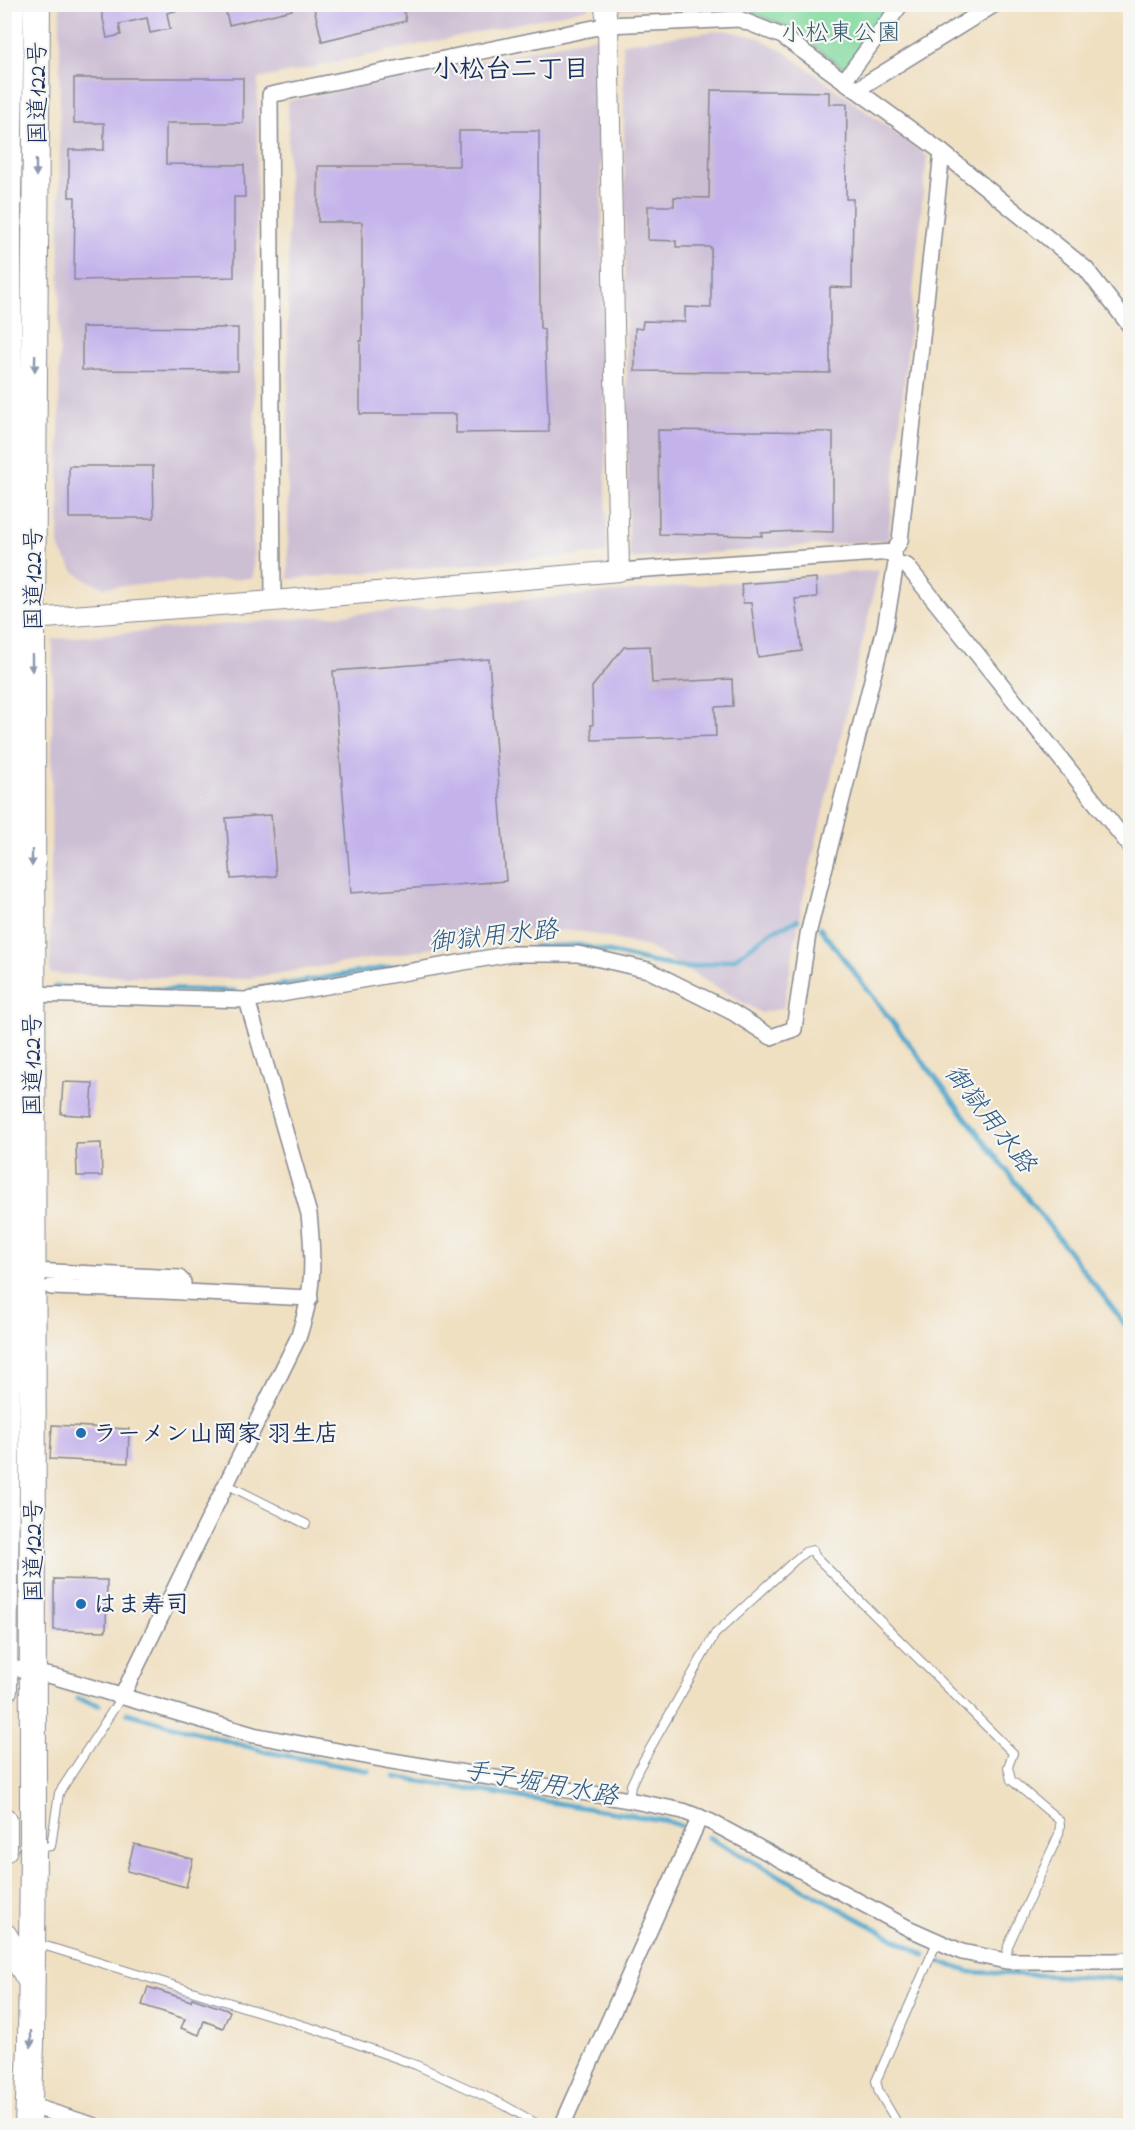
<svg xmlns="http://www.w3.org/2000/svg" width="1135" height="2130" font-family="'Indie Flower','Klee One',sans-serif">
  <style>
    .industrial { fill: #ccbed3 }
    .green { fill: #80d99e; stroke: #4e847e; stroke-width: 1.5 }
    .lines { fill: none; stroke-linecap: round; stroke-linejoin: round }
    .stream { stroke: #4ea6cb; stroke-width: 5 }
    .building { fill: #c4b3eb }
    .service-casing { stroke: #868890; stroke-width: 10 }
    .minor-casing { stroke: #868890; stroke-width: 18 }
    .tertiary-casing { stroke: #868890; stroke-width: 22 }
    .trunk-casing { stroke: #868890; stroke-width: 28 }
    .service { stroke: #fff; stroke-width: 8 }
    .minor { stroke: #fff; stroke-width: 15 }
    .tertiary { stroke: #fff; stroke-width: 20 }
    .trunk { stroke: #fff; stroke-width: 26 }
    .oneway { fill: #8d97ae }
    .poi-dot { fill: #1f6fb2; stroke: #f6f6f2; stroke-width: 2 }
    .labels { text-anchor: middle; stroke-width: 4.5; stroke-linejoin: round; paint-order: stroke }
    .park-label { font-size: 24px; fill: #345a6e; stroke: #f6f6f2 }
    .street-label { font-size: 24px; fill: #1b2f5e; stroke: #f6f6f2 }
    .poi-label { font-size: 24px; font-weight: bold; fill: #1b2f5e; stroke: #f6f6f2; text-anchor: start }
    .neighbourhood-label { font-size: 26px; font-weight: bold; fill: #1b2f5e; stroke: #f6f6f2 }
    .water-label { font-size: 26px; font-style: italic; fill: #2d5984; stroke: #f6f6f2 }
  </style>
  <rect width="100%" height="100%" fill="#f6f6f2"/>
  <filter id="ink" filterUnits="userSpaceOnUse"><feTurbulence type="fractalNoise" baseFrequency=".0167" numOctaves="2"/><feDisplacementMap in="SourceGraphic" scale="12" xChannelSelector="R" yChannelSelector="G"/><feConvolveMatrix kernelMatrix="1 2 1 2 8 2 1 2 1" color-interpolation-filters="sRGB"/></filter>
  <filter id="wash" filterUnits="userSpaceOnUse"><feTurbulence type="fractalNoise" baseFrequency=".008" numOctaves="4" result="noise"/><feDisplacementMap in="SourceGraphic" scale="24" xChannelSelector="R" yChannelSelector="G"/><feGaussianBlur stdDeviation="1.35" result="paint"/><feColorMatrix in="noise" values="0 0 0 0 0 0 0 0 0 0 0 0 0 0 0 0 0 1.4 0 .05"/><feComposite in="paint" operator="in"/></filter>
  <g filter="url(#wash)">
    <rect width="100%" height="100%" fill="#f0e0c2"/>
    <!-- industrial -->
    <g class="industrial">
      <path d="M60,5H589L590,8L258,79L253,578L104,587L87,580L74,572L59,548Z"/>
      <path d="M619,5V4L714,5L620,9Z"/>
      <path d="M724,30L760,38L789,55L927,156L888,540L629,559L623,43Z"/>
      <path d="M599,36L607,553L288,579V101Z"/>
      <path d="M879,570L802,903L783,1008L761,1013L648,947L575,930L500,932L412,952L243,979L50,974L53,639Z"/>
    </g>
    <!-- green -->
    <path class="green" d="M759,5H894L847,70L789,28L753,13Z"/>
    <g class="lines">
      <!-- stream -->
      <g class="stream">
        <path d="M820,928L1130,1331"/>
        <path d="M534,947L579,945L651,962L687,968L734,959L772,931L798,920"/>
        <path d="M55,987L235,991"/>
        <path d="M251,990L421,962"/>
        <path d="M78,1699L99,1705"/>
        <path d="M127,1713L267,1752L369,1771"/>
        <path d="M395,1777L667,1821L681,1826"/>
        <path d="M708,1837L925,1955"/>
        <path d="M936,1960L970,1972L1130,1979"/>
      </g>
    </g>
    <g id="blocks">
      <!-- building -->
      <g class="building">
        <path d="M100,4H179V10L167,13L170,29L150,33L147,18L119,24L121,35L107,38Z"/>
        <path d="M224,4H291L292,10L229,25Z"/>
        <path d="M313,4H402L406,21L322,41Z"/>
        <path d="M74,78H243V123H166V164L244,165L245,197H234V277L74,280L75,197H69V150H104V123H74Z"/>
        <path d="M711,90L829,92V104H847L846,199H853L852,288L830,287V373L635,371V328L642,329L643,321L685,322V307L711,308V247H676V241L648,240V206H674V197L709,198Z"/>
        <path d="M459,131H539L540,328L544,329L549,432L456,433V414H360V341H362V222H318V166H459Z"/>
        <path d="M82,327L238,328V371L82,370Z"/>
        <path d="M658,430L833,432V532L796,531L761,533L762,536L659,534Z"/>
        <path d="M69,466H153L154,518H69Z"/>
        <path d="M816,578L817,597L795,599L802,651L758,657L751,603H743L741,584Z"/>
        <path d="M650,646L652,683L732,679L733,706L715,707L716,736L592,740L591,725H593L592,687L624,647Z"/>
        <path d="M489,659L506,881L351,893L333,671Z"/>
        <path d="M271,815L276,876L231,879L226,818Z"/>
        <path d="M63,1082L93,1083L91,1116L61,1114Z"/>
        <path d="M101,1143L102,1176H77L76,1144Z"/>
        <path d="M52,1425L129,1429L128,1463L50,1459Z"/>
        <path d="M54,1579L107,1580L106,1631L54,1630Z"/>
        <path d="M134,1844L193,1859L186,1887L127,1871Z"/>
        <path d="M148,1987L191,2001L192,1998L230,2011L223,2028L204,2021L199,2035L181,2028L185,2019L142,2005Z"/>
      </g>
    </g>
  </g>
  <g filter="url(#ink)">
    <use href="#blocks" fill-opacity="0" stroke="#868890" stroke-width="1.5"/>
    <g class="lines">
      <!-- service casing -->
      <g class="service-casing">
        <g id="service">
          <path d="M226,1484L306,1524"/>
          <path d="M629,1800L631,1785L639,1768L715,1634L793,1562L805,1552L813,1550L815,1556L1006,1746L1013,1753L1008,1767L1011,1780L1059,1820L1060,1825L1059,1834L1008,1946L1006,1961"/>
          <path d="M37,1848L51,1846L59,1793L122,1696"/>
          <path d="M36,1943L315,2029L416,2065L502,2104L541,2126"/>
          <path d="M899,2126L879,2092L876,2081L937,1942"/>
        </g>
      </g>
      <!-- minor casing -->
      <g class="minor-casing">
        <g id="minor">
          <path d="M844,81L901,4"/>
          <path d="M856,90L995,4"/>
          <path d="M942,152L1086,269L1130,326"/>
          <path d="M896,563L907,566L1130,846"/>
          <path d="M273,601L270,95L608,25L739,19L782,36L942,152L900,541L893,552L619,571"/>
          <path d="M33,994L247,1000L309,1214C314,1263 314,1291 298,1338L122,1696"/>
          <path d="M247,1000L510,954H578L648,970L732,1012L771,1037L794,1029L808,934L885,628L896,563L893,552"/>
          <path d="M32,1271L179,1278L183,1282V1292"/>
          <path d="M51,1287L163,1291L310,1298"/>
          <path d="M4,1666L56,1677L253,1735L386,1760L629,1800L683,1811L711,1822L908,1928L962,1952L1006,1961H1116L1130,1960"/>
          <path d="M29,2105L95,2126"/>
          <path d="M562,2126L700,1817"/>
        </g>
      </g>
      <!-- tertiary casing -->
      <g class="tertiary-casing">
        <path id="tertiary" d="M18,620L273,601L619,571L608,25L604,4"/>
      </g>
      <!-- trunk casing -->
      <g class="trunk-casing">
        <g id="trunk">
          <path d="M4,1690L8,1270V195L11,4"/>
          <path d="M4,1821V1849"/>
          <path d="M4,1936L30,1979"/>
          <path d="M28,2126L31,2044L33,1849L32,618L37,4"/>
        </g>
      </g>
      <!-- service -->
      <use href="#service" class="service"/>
      <!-- minor -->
      <use href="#minor" class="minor"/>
      <!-- tertiary -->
      <use href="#tertiary" class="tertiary"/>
      <!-- trunk -->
      <use href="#trunk" class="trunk"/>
    </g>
    <!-- one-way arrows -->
    <defs><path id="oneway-solid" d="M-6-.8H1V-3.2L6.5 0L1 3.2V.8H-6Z" transform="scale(1.5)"/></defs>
    <g class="oneway">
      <use href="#oneway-solid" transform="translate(36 168) rotate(90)"/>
      <use href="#oneway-solid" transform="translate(35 363) rotate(91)"/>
      <use href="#oneway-solid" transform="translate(32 663) rotate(90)"/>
      <use href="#oneway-solid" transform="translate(32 858) rotate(90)"/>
      <use href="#oneway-solid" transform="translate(31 2039) rotate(90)"/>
    </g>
  </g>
  <!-- markers -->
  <g class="poi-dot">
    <circle cx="81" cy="1433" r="6"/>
    <circle cx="81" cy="1604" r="6"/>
  </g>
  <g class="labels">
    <!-- park labels -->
    <g class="park-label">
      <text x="841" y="40">小松東公園</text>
    </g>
    <!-- street labels -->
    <g class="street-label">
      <text transform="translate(37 93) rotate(-90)" y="8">国道122号</text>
      <text transform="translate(33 579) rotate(-90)" y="8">国道122号</text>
      <text transform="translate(32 1065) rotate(-90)" y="8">国道122号</text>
      <text transform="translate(33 1551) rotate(-90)" y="8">国道122号</text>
    </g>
    <!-- poi labels -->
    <g class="poi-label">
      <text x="93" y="1441">ラーメン山岡家 羽生店</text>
      <text x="93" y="1612">はま寿司</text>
    </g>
    <!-- neighbourhood labels -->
    <g class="neighbourhood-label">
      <text x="511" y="77">小松台二丁目</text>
    </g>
    <!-- water labels -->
    <g class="water-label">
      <text transform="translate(493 935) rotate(-6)" y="9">御獄用水路</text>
      <text transform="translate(991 1118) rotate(52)" y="9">御獄用水路</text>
      <text transform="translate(541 1782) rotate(10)" y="9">手子堀用水路</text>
    </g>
  </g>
  <!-- margin -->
  <rect width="1135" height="2130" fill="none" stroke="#f6f6f2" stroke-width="24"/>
</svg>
